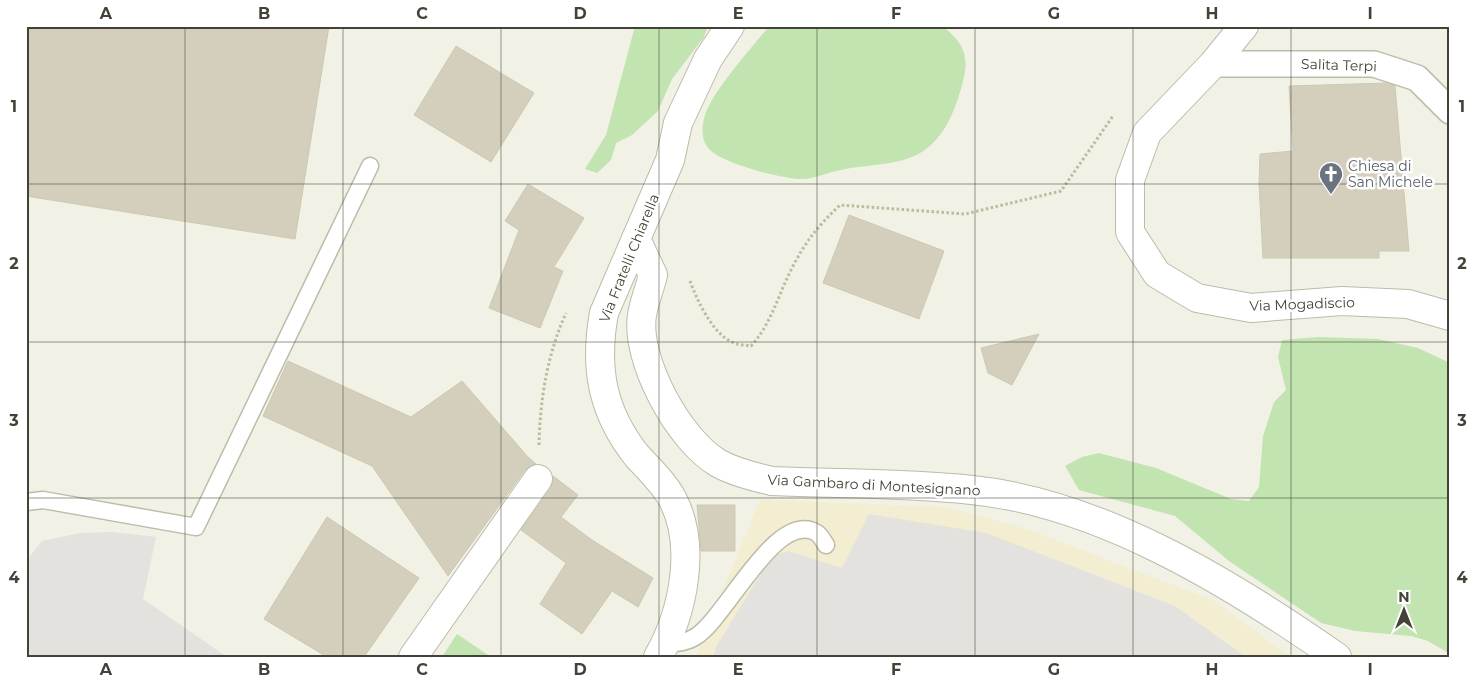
<svg xmlns="http://www.w3.org/2000/svg" width="1476" height="683" font-family="Montserrat,sans-serif">
  <style>
    .commercial { fill: #f3edd2 }
    .green { fill: #c1e4b1 }
    .parking { fill: #e3e2de }
    .building { fill: #d3cfbc; stroke: #cdc9b0 }
    .lines { fill: none; stroke-linecap: round; stroke-linejoin: round }
    .service-casing { stroke: #bdbba9; stroke-width: 19 }
    .pedestrian-casing { stroke: #bdbba9; stroke-width: 28 }
    .minor-casing { stroke: #bdbba9; stroke-width: 30 }
    .tertiary-casing { stroke: #bdbba9; stroke-width: 30 }
    .path { stroke: #beba9c; stroke-width: 3; stroke-dasharray: 2.5 2.5; stroke-linecap: butt }
    .service { stroke: #fff; stroke-width: 16 }
    .pedestrian { stroke: #fff; stroke-width: 25 }
    .minor { stroke: #fff; stroke-width: 28 }
    .tertiary { stroke: #fff; stroke-width: 28 }
    .grid { fill: none; stroke: #444236; stroke-width: 1; stroke-opacity: 0.55 }
    .labels { text-anchor: middle; stroke-width: 5; stroke-linejoin: round; paint-order: stroke }
    .street-label { font-size: 14px; fill: #444236; stroke: #fff }
    .worship-label { font-size: 14px; fill: #5b616d; stroke: #fff; text-anchor: start }
    .neatline { fill: none; stroke: #444236; stroke-width: 2 }
    .grid-label { font-size: 16px; text-anchor: middle; font-weight: bold; fill: #444236 }
  </style>
  <rect width="100%" height="100%" fill="#f2f1e6"/>
  <!-- commercial -->
  <path class="commercial" d="M760,500L946,507L1027,529L1215,601L1290,657H695Z"/>
  <!-- green -->
  <g class="green">
    <path d="M635,26H708L704,37L672,79L658,111L632,135L616,143L611,160L597,173L585,169L606,135Z"/>
    <path d="M769,26H942C965,43 970,58 962,85C956,107 948,129 931,145C908,167 871,163 841,170C829,172 816,178 804,179C784,180 726,164 711,151C702,143 701,130 704,119C709,94 752,48 769,26Z"/>
    <path d="M1319,337L1378,339L1418,348L1450,363V654L1428,641L1411,636L1355,631L1321,623L1229,561L1175,516L1079,490L1065,466L1082,457L1099,453L1156,468L1231,499L1249,501L1259,487L1263,436L1274,402L1286,390L1278,357L1282,340Z"/>
    <path d="M457,634L491,657H442Z"/>
  </g>
  <!-- parking -->
  <g class="parking">
    <path d="M869,514L986,533L1175,606L1246,657H713L717,645L771,557L788,551L842,568Z"/>
    <path d="M113,532L156,537L143,599L227,657H29L26,651V561L42,541L80,533Z"/>
  </g>
  <!-- building -->
  <g class="building">
    <path d="M26,26H329L295,239L26,196Z"/>
    <path d="M456,46L534,93L491,162L414,115Z"/>
    <path d="M1386,83L1395,86L1409,251H1379V258H1263L1259,184L1260,154L1293,151L1289,86Z"/>
    <path d="M528,184L584,218L554,267L563,271L540,328L489,308L519,230L505,221Z"/>
    <path d="M849,215L944,251L919,319L823,283Z"/>
    <path d="M1039,334L1012,385L988,373L981,348Z"/>
    <path d="M288,361L411,417L462,381L528,457L536,464L525,470L448,576L372,466L263,416Z"/>
    <path d="M553,476L578,495L561,517L592,540L653,578L638,607L612,591L582,634L540,604L566,563L521,530L551,488Z"/>
    <path d="M697,505H735V551H701Z"/>
    <path d="M327,517L419,578L364,657H327L264,619Z"/>
  </g>
  <g class="lines">
    <!-- service casing -->
    <g class="service-casing">
      <g id="service">
        <path d="M26,502L43,500L196,527L370,166"/>
        <path d="M666,643C677,643 685,643 695,637C726,619 776,508 817,533C821,536 824,542 826,545"/>
      </g>
    </g>
    <!-- pedestrian casing -->
    <g class="pedestrian-casing">
      <path id="pedestrian" d="M1213,64H1374L1417,78L1450,111"/>
    </g>
    <!-- minor casing -->
    <g class="minor-casing">
      <g id="minor">
        <path d="M636,239L653,275C650,288 644,302 642,315C635,360 679,440 718,463C734,472 754,477 772,481C838,484 906,483 972,490C1101,503 1232,584 1337,657"/>
        <path d="M413,657L538,479"/>
        <path d="M658,657C683,613 697,547 673,500C665,484 649,469 637,456C602,412 594,368 604,313L670,160L678,123L708,59L730,26"/>
      </g>
    </g>
    <!-- tertiary casing -->
    <g class="tertiary-casing">
      <path id="tertiary" d="M1244,26L1213,64L1147,133L1130,180V232L1157,274L1197,298L1251,308L1342,301L1408,304L1450,316"/>
    </g>
    <!-- path -->
    <g class="path">
      <path d="M690,281C697,300 712,333 732,342C737,345 745,345 751,346C771,324 778,296 791,270C805,242 818,226 840,205L965,214L1061,191L1113,116"/>
      <path d="M539,445C540,400 547,355 566,313"/>
    </g>
    <!-- service -->
    <use href="#service" class="service"/>
    <!-- pedestrian -->
    <use href="#pedestrian" class="pedestrian"/>
    <!-- minor -->
    <use href="#minor" class="minor"/>
    <!-- tertiary -->
    <use href="#tertiary" class="tertiary"/>
  </g>
  <!-- grid -->
  <path class="grid" d="M185,26V657M343,26V657M501,26V657M659,26V657M817,26V657M975,26V657M1133,26V657M1291,26V657M26,184H1450M26,342H1450M26,498H1450"/>
  <!-- icons -->
  <defs>
    <g id="church-pin" transform="scale(1.25)"><path d="M0 17L-7.5 6A9.5 9.5 0 1 1 7.5 6Z" fill="#6b7280" stroke="#fff"/><path d="M-1.2-6h2.4v3.5h3.3v2.4h-3.3V6h-2.4V-.1h-3.3v-2.4h3.3Z" fill="#fff"/></g>
  </defs>
  <g fill-rule="evenodd">
    <use href="#church-pin" x="1331" y="174"/>
  </g>
  <g class="labels">
    <!-- street labels -->
    <g class="street-label">
      <text transform="translate(1339 65) rotate(2)" y="5">Salita Terpi</text>
      <text transform="translate(629 258) rotate(-68)" y="5">Via Fratelli Chiarella</text>
      <text transform="translate(1302 304) rotate(-2)" y="5">Via Mogadiscio</text>
      <text transform="translate(874 485) rotate(3)" y="5">Via Gambaro di Montesignano</text>
    </g>
    <!-- worship labels -->
    <g class="worship-label">
      <text x="1348" y="171">Chiesa di<tspan x="1348" dy="16">San Michele</tspan></text>
    </g>
  </g>
  <!-- border -->
  <rect width="1476" height="683" fill="none" stroke="#ffffff" stroke-width="55"/>
  <!-- north arrow -->
  <g transform="translate(1404 610)" stroke="#ffffff" stroke-width="4" paint-order="stroke">
  <path d="M0-4L9 19L0 12L-9 19Z" fill="#444236"/>
  <text y="-8" font-size="14" font-weight="bold" text-anchor="middle" fill="#444236">N</text>
  </g>
  <rect x="28" y="28" width="1420" height="628" class="neatline"/>
  <g class="grid-label">
    <text x="106" y="19">A</text>
    <text x="264" y="19">B</text>
    <text x="422" y="19">C</text>
    <text x="580" y="19">D</text>
    <text x="738" y="19">E</text>
    <text x="896" y="19">F</text>
    <text x="1054" y="19">G</text>
    <text x="1212" y="19">H</text>
    <text x="1370" y="19">I</text>
    <text x="14" y="112">1</text>
    <text x="1462" y="112">1</text>
    <text x="14" y="269">2</text>
    <text x="1462" y="269">2</text>
    <text x="14" y="426">3</text>
    <text x="1462" y="426">3</text>
    <text x="14" y="583">4</text>
    <text x="1462" y="583">4</text>
    <text x="106" y="675">A</text>
    <text x="264" y="675">B</text>
    <text x="422" y="675">C</text>
    <text x="580" y="675">D</text>
    <text x="738" y="675">E</text>
    <text x="896" y="675">F</text>
    <text x="1054" y="675">G</text>
    <text x="1212" y="675">H</text>
    <text x="1370" y="675">I</text>
  </g>
</svg>
